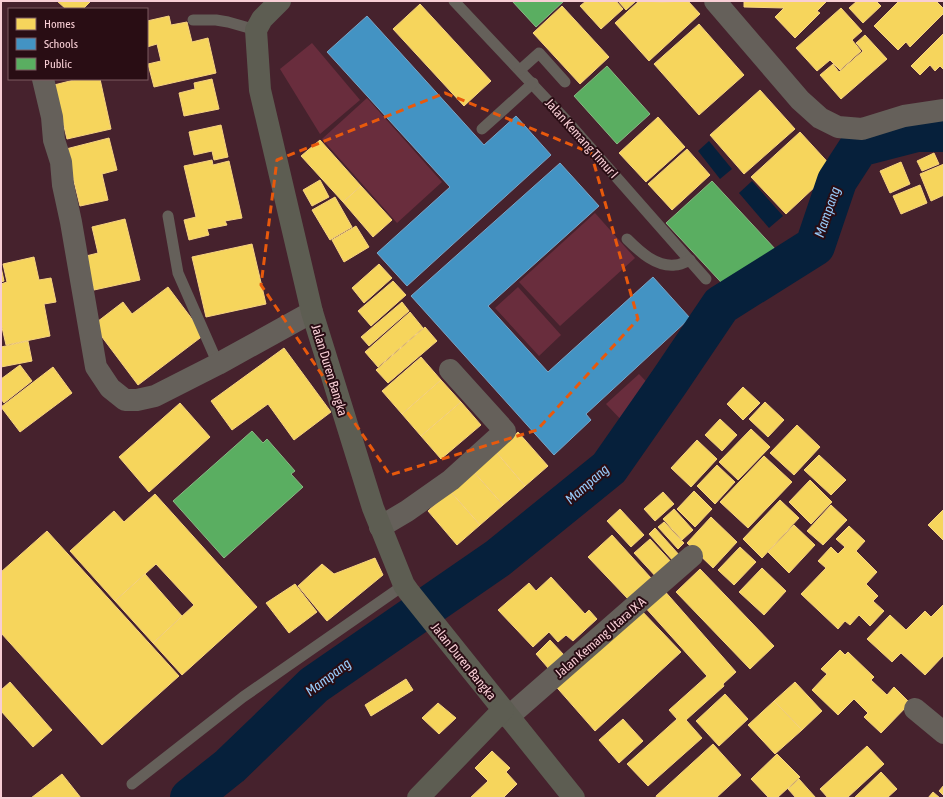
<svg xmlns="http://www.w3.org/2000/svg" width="945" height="799" font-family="'Asap Condensed',sans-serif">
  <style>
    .green { fill: #692d3d }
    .water { fill: #06203b }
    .homes { fill: #f6d55c; stroke: #f7d380 }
    .schools { fill: #4393c3; stroke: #79a5c8 }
    .public { fill: #5aae61; stroke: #89b884 }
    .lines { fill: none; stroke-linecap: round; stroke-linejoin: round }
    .river { stroke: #06203b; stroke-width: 40 }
    .lane { stroke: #65605a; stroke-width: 11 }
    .street { stroke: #65605a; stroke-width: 22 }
    .secondary { stroke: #5d5d52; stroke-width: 22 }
    .marked { fill: none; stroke: #e8590c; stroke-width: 3; stroke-dasharray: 8 5; stroke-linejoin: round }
    .labels { text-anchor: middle; stroke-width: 4; stroke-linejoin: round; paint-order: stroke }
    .street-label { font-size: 13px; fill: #f8ced5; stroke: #290d14 }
    .water-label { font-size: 14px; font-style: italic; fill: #97caf9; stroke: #290d14 }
  </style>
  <rect width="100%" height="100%" fill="#46222d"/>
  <!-- green -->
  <g class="green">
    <path d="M312,43L360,100L320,134L280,69Z"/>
    <path d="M367,98L442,182L397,223L322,139Z"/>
    <path d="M595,213L635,258L560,326L519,282Z"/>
    <path d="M518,287L561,335L539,356L495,308Z"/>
    <path d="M639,374L659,395L627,426L606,404Z"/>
  </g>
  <!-- water -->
  <g class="water">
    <path d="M709,141L732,169L720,179L698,151Z"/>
    <path d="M752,181L783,216L769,228L739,193Z"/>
  </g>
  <!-- homes -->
  <g class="homes">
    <path d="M57,1H91L83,9H66Z"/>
    <path d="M586,1H616L623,9L601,29L580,6Z"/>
    <path d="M618,1H636L626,10Z"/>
    <path d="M639,1L662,2L688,1L700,14L649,61L615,23Z"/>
    <path d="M744,1H827L817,11L820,13L795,38L775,17L784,8L744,7Z"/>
    <path d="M857,1H876L881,6L863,23L849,8Z"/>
    <path d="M899,1H936L944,9V13L910,47L906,42L898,50L874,26Z"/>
    <path d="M420,4L491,81L464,106L393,29Z"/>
    <path d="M562,6L609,57L580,84L533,33Z"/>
    <path d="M841,8L862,31L852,40L861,51L840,70L830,60L817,71L796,48Z"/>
    <path d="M169,16L171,25L187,22L192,42L208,38L216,73L154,87L148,64L161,61L157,44L147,47V21Z"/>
    <path d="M699,24L744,75L699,115L654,64Z"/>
    <path d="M944,33V70L940,66L935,71L930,65L920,75L911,66Z"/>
    <path d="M865,35L887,59L841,99L820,75L833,64L839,72L863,51L856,43Z"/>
    <path d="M78,79H100L111,129L67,139L54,85Z"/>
    <path d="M212,79L219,109L184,116L179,93L195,89L194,83Z"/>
    <path d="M760,90L795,129L744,174L710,135Z"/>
    <path d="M658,117L685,147L646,182L619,153Z"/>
    <path d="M221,125L228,157L214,160L212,151L194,155L189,132Z"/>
    <path d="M800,132L834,169L786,214L751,177Z"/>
    <path d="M109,138L117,170L102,174L108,200L80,206L66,149Z"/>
    <path d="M320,140L361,186L343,202L301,156Z"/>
    <path d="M687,149L710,175L672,210L648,184Z"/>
    <path d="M934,153L939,164L922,171L917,161Z"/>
    <path d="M212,160L213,165L229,161L242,218L225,221L227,225L207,229L209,235L189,240L184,220L196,217L184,166Z"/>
    <path d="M901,162L910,184L890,193L880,171Z"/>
    <path d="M944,164V195L931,201L920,174Z"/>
    <path d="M320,180L329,197L312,206L303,190Z"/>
    <path d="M920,185L927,203L901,214L893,196Z"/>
    <path d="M361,186L392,220L373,237L343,202Z"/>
    <path d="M335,197L352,227L330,240L312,210Z"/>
    <path d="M125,219L140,280L94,290L86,256L98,253L92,227Z"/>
    <path d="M356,226L369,247L344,262L332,240Z"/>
    <path d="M252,244L266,304L206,317L192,257Z"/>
    <path d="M34,257L39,280L51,278L56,302L44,304L50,336L6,345L1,323V284L7,282L3,264Z"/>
    <path d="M379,264L392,278L364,303L352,288Z"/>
    <path d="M1,267L4,281L1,282Z"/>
    <path d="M393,281L406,295L371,326L358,311Z"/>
    <path d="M168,287L204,335L138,385L93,325L123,302L132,314Z"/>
    <path d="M402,302L409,311L369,346L361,337Z"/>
    <path d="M410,312L423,328L378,367L365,352Z"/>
    <path d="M425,327L437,341L388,383L376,370Z"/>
    <path d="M28,341L32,361L1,367V347Z"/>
    <path d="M284,348L331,412L294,440L268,404L232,430L211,401Z"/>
    <path d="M421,357L441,380L402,414L382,391Z"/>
    <path d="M20,365L32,381L4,403L1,399V379Z"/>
    <path d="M53,367L72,393L20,432L1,407Z"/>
    <path d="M441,380L461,402L421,436L402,414Z"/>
    <path d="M743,387L760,403L743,420L727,404Z"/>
    <path d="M461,402L481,425L441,459L421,436Z"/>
    <path d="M765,402L784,420L768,437L749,419Z"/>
    <path d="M180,403L210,437L149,492L119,457Z"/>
    <path d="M720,419L737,435L722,451L705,435Z"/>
    <path d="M797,425L820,447L794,475L770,453Z"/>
    <path d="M751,429L770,447L738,480L719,462Z"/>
    <path d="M518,432L548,466L525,486L496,452Z"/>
    <path d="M697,440L717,459L691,487L671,468Z"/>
    <path d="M496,452L525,486L503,505L473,471Z"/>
    <path d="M819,455L846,480L831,495L804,470Z"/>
    <path d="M764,456L792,482L748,528L720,502Z"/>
    <path d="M717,465L735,482L715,504L697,486Z"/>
    <path d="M473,471L503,505L480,525L450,491Z"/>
    <path d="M810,480L832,502L811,524L789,502Z"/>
    <path d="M450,491L480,525L457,545L428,511Z"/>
    <path d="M694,491L712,509L695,527L677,509Z"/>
    <path d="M663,492L674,504L655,521L644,509Z"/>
    <path d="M155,494L257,607L182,675L153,643L194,605L156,564L115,601L70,551L114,511L124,522Z"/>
    <path d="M780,500L799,518L762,558L743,539Z"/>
    <path d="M831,505L847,520L823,545L807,531Z"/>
    <path d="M620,509L644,535L631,547L607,521Z"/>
    <path d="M674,509L693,530L682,540L663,519Z"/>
    <path d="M944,509V541L928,525Z"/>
    <path d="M711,517L737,542L713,568L687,543Z"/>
    <path d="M664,522L684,543L678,549L658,527Z"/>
    <path d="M794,525L815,545L789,573L768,552Z"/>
    <path d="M849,526L865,541L856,551L877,572L866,584L878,596L873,601L884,611L870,626L859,615L850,625L845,621L838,629L801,594L826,568L818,561L831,547L838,554L845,547L836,539Z"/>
    <path d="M655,528L681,557L675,563L649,534Z"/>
    <path d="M47,531L179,676L102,745L1,633V572Z"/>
    <path d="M612,535L651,578L628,599L588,557Z"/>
    <path d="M650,539L674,565L659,580L634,553Z"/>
    <path d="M740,547L756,562L734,585L718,570Z"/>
    <path d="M375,558L383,575L327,621L298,586L322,564L334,574Z"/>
    <path d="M762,568L786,591L764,615L739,592Z"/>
    <path d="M700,569L774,646L750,669L676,592Z"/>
    <path d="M145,574L182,616L153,643L115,601Z"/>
    <path d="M551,577L585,614L589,610L597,619L573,641L566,635L558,642L549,632L533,647L498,610L529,583L536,591Z"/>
    <path d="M295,584L317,612L289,633L266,603Z"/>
    <path d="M662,588L736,672L723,684L724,686L686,720L702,738L648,786L627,764L677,719L669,710L707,676L643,605Z"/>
    <path d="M944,604V655L925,675L901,653L892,662L867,639L890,615L906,630L925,611L931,617Z"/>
    <path d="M638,607L681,652L595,731L552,682Z"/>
    <path d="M550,640L564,655L549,669L536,654Z"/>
    <path d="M840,650L845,655L848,652L874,677L871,680L887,695L894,687L910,703L881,733L864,717L868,713L854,699L838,715L812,690L827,674L821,669Z"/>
    <path d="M406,679L413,690L371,716L365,705Z"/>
    <path d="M10,682L52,730L33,747L1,711V690Z"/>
    <path d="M795,682L822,711L802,730L774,701Z"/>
    <path d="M725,694L748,719L719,746L696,721Z"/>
    <path d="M774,701L802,730L775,754L748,725Z"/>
    <path d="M438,703L456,718L439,734L422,718Z"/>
    <path d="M623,719L643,741L619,763L599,740Z"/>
    <path d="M713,744L741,775L716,798H657L656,796Z"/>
    <path d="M867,746L884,764L847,798H828L820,789Z"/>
    <path d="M492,751L510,768L506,772L517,784L503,798H470L488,781L475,768Z"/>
    <path d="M777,754L800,777L777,798H769L751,779Z"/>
    <path d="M881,772L897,789L887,798H854Z"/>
    <path d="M62,774L81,798H31Z"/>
    <path d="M799,779L816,798H796L788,789Z"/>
    <path d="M944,785V796L939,791Z"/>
    <path d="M933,792L940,798H928Z"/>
  </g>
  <!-- schools -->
  <g class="schools">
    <path d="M367,16L484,145L516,116L551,155L407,286L377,253L450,187L327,52Z"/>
    <path d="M560,163L599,206L488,306L548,372L653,277L690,318L586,414L591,420L554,455L411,296Z"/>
  </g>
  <!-- public -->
  <g class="public">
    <path d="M512,1H564L536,27Z"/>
    <path d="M607,66L650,114L617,144L574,96Z"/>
    <path d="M712,181L777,251L731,293L666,223Z"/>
    <path d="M252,431L263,443L267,439L295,471L291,474L303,487L224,558L173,501Z"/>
  </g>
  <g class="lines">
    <!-- river -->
    <path class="river" d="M190,798L230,766L314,685L498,558L609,468L669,382L721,305L815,246L837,181L859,147L917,132H944"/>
    <!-- lane -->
    <g class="lane">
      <path d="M454,1L566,120L706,279"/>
      <path d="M193,20H216L228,22L256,30"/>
      <path d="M520,70L539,53L565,82"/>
      <path d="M482,129L533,83"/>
      <path d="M168,216L178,273L218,364"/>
      <path d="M627,239C640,252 656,267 675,265C680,265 686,262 690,260"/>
      <path d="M132,784L243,697L404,585"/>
    </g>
    <!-- street -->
    <g class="street">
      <path d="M715,1L800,100L820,118L838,127L862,129L904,116L944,110"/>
      <path d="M43,79L52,117L54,140L61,162L63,185L71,222L96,367L110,388L125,400H137L155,396L218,364L312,312"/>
      <path d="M380,527L407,511L451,480L505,431L450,370"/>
      <path d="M915,709L944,733"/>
      <path d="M508,717L692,556"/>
    </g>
    <!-- secondary -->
    <g class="secondary">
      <path d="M280,1L262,19L256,30L260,90L312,312L373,508L404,585L409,592L574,798"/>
      <path d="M418,798L503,710"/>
    </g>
  </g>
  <!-- marked area -->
  <path class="marked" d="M445,93L591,153L638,319L537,430L390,475L261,285L277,160Z"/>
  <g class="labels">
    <!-- street labels -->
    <g class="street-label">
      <text transform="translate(582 138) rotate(48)" y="5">Jalan Kemang Timur I</text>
      <text transform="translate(330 370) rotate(73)" y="5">Jalan Duren Bangka</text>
      <text transform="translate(600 637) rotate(-41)" y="5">Jalan Kemang Utara IX A</text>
      <text transform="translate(464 661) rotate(51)" y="5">Jalan Duren Bangka</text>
    </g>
    <!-- water labels -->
    <g class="water-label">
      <text transform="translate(827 212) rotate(-71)" y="5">Mampang</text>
      <text transform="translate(587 484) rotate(-41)" y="5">Mampang</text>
      <text transform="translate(328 677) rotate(-37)" y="5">Mampang</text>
    </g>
  </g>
  <!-- border -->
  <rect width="945" height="799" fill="none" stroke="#f8ced5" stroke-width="4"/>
  <!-- legend -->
  <rect x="8" y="8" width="140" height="72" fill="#290d14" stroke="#7c5a61"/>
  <rect x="16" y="18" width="20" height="12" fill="#f6d55c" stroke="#7c5a61"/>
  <text x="44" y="28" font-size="12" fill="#f8ced5">Homes</text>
  <rect x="16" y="38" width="20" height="12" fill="#4393c3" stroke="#7c5a61"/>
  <text x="44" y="48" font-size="12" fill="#f8ced5">Schools</text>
  <rect x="16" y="58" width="20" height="12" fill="#5aae61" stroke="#7c5a61"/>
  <text x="44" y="68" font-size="12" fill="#f8ced5">Public</text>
</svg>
